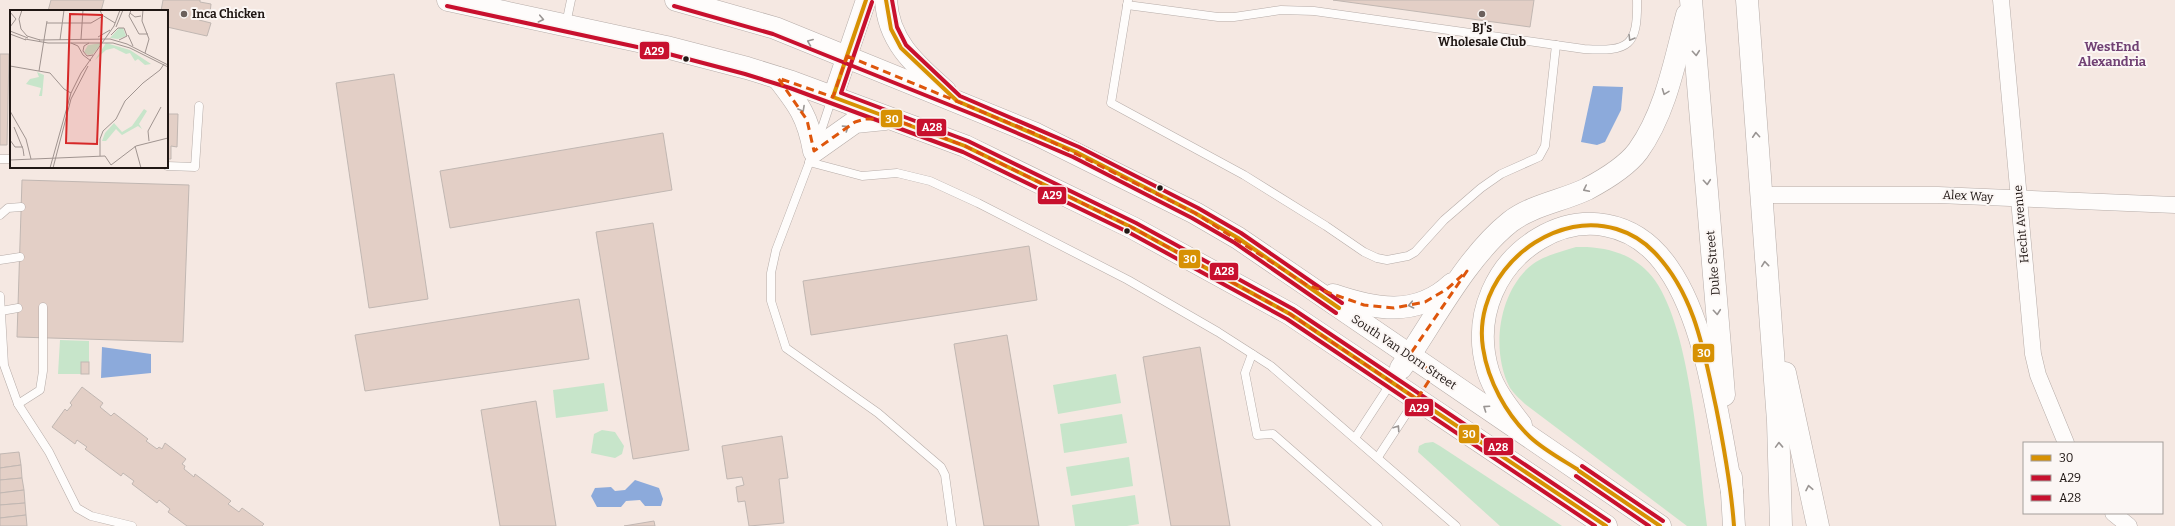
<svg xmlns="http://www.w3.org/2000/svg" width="2175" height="526" font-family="Bitter,serif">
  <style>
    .green { fill: #c7e5ca }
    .water { fill: #8caadb }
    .building { fill: #e3cfc6; stroke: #c1b7b2 }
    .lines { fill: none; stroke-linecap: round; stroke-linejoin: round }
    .service-casing { stroke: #b6aca8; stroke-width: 9 }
    .minor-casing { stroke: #b6aca8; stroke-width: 17 }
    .tertiary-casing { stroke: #b6aca8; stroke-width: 21 }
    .primary-casing { stroke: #b6aca8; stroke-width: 23 }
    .service { stroke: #fefcfb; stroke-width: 8 }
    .minor { stroke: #fefcfb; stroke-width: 16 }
    .tertiary { stroke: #fefcfb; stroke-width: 20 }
    .primary { stroke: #fefcfb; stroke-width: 22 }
    .bus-1-casing { stroke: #fbf6f4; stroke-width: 7 }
    .bus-2-casing { stroke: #fbf6f4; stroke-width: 7 }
    .bus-3-casing { stroke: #fbf6f4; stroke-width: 7 }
    .bus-1 { stroke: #d79103; stroke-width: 4 }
    .bus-2 { stroke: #c8102e; stroke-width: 4 }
    .bus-3 { stroke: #c8102e; stroke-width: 4 }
    .oneway { stroke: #9a9593 }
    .marked { fill: none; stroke: #de560c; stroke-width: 3; stroke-dasharray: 8 5; stroke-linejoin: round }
    .poi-dot { fill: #6b605c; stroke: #fbf6f4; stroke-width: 1.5 }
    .bus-dot { fill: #201714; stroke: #fbf6f4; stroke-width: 1.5 }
    .labels { text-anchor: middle; stroke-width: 4; stroke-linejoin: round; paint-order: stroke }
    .poi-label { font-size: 12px; font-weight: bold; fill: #201714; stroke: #fbf6f4; text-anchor: start }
    .street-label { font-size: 12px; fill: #201714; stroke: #fbf6f4 }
    .neighbourhood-label { font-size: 13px; font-weight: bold; fill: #714174; stroke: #fbf6f4 }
    .inset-road { fill: none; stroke: #a09490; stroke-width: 1 }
    .view { fill: #d62828; fill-opacity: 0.15; stroke: #d62828; stroke-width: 2 }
    .inset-edge { fill: none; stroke: #201714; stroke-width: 2 }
    .line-badge { stroke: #fbf6f4; stroke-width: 1.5 }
    .badge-label { font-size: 11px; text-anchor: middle; font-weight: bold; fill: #fff }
  </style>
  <rect width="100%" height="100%" fill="#f5e8e2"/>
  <!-- green -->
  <g class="green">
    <path d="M1576,247C1602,246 1629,252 1648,272C1691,316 1699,464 1707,526H1687L1525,404C1520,399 1514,394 1510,388C1491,352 1498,296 1528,268C1541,256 1560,252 1576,247Z"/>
    <path d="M60,340L89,341V362H82L81,374H58Z"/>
    <path d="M1116,374L1121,403L1058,414L1053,385Z"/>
    <path d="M604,383L608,411L556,418L553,390Z"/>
    <path d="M1122,414L1127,443L1064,453L1060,424Z"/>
    <path d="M602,430L615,432L624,446L622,454L615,458L591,453L594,434Z"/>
    <path d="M1433,442L1440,446L1562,526H1500L1418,452L1419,446L1425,443Z"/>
    <path d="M1129,457L1133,486L1071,496L1066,467Z"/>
    <path d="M1135,495L1139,524L1127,526H1075L1072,505Z"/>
  </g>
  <!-- water -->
  <g class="water">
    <path d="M1593,86L1623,87L1621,110L1605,142L1597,145L1581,142Z"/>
    <path d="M102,347L151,354V373L101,378Z"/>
    <path d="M635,480L659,488L663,499L661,506H645L640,500L626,501L621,507H597L591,496L595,488L611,487L615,491L625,490Z"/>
  </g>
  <!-- building -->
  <g class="building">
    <path d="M51,0H104L101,11H48Z"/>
    <path d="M163,0H200V2L211,4L210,13L201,11L199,20L211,23L207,36L167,27V11H161Z"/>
    <path d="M1333,0H1534L1530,27Z"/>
    <path d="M0,54H9L7,145H0Z"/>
    <path d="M394,74L428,299L369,308L336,83Z"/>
    <path d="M167,114H178L177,147L171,146V159H167Z"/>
    <path d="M663,133L672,190L450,228L440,171Z"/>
    <path d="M22,180L189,185L183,342L17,337Z"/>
    <path d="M653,223L689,450L633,459L596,232Z"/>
    <path d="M1029,246L1037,300L811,335L803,281Z"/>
    <path d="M579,299L589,359L365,391L355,335Z"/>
    <path d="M1007,335L1039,526H984L954,344Z"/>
    <path d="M1200,347L1230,526H1171L1143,357Z"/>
    <rect x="81" y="362" width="8" height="12"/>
    <path d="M82,387L103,403L100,407L111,416L114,413L148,439L146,441L157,449L159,447L162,449L165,443L186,459L182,464L185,466L184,469L194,477L195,474L231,501L228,504L239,512L242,508L264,524L262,526H187L168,512L170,509L159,500L157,503L132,484L134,481L123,473L121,476L85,449L87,447L77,440L75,444L52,427L65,409L67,411L72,405L70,403Z"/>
    <path d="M536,401L556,526H500L481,410Z"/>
    <path d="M782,436L788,478L779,479L784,523L749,526L745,501L738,502L736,487L744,485L742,477L727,479L722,446Z"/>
    <path d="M19,452L21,465L0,468V454Z"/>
    <path d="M21,465L22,478L0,480V468Z"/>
    <path d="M22,478L24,490L0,493V480Z"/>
    <path d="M24,490L25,503L0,505V493Z"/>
    <path d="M25,503L26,515L0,518V505Z"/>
    <path d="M26,515L27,526H0V518Z"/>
    <path d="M654,521L655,526H624Z"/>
  </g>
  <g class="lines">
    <!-- service casing -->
    <g class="service-casing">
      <g id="service">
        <path d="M1128,0L1111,103L1244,175L1326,226L1364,252L1377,258L1387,260L1408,256L1415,252L1444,220L1481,188L1501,174L1539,157L1545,146L1556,45"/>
        <path d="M1127,5L1218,17H1234L1281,10L1314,11L1584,49C1629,52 1638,46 1637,0"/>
        <path d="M566,24L571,0"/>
        <path d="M818,140L832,98"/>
        <path d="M811,158L776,250L771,273V301L786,348L878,413L941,467L945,475L952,526"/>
        <path d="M0,159H11"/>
        <path d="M809,162L862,176L897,173L930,181L978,203L1128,280L1218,332L1271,366L1456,526"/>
        <path d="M167,166L195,167L199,106"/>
        <path d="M0,215L8,208L21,207"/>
        <path d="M0,260L20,257"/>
        <path d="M0,296L4,365L18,404L40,390L43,371V307"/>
        <path d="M1,311L18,308"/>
        <path d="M1252,354L1245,373L1257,435L1273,434L1378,526"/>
        <path d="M18,404L49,452L77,508L91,516L132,526"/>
        <path d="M1355,438L1391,383"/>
        <path d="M1378,457L1416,399"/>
      </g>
    </g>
    <!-- minor casing -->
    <g class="minor-casing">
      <g id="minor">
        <path d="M2001,0L2033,354L2038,375L2066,443"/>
        <path d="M1760,195H1938L2175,205"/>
        <path d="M2113,513L2129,526"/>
      </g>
    </g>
    <!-- tertiary casing -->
    <g class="tertiary-casing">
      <path id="tertiary" d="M833,97L866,0"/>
    </g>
    <!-- primary casing -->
    <g class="primary-casing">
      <g id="primary">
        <path d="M448,0L666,47L747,68L792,82L965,146L1133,228L1290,314L1606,526"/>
        <path d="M676,0L775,28L1036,134L1195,213L1238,238L1660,526"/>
        <path d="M886,0C888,42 916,65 945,91"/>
        <path d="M1691,0L1724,395"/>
        <path d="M1747,0L1778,421L1781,526"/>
        <path d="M778,78C799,105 808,117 814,151L855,122L885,119"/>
        <path d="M1333,295C1374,309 1416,318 1452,284"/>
        <path d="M1401,368C1433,322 1466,257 1510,222C1532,205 1562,201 1587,189C1604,180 1626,167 1638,151C1666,112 1675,60 1687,15"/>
        <path d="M1785,373L1818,526"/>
        <path d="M1521,425C1508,408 1494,391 1488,371C1454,256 1599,167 1668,268C1708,325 1718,423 1732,491"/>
        <path d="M1731,477L1734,526"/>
      </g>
    </g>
    <!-- service -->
    <use href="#service" class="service"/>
    <!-- minor -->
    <use href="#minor" class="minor"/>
    <!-- tertiary -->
    <use href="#tertiary" class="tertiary"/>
    <!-- primary -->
    <use href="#primary" class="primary"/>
    <!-- bus-1 casing -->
    <g class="bus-1-casing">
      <g id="bus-1">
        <path d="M866,0L833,97L965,146L1133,228L1290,314L1606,526"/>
        <path d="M886,0L891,29L901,48L957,101L1076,152L1195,213L1238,238L1339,308"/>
        <path d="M1577,469C1561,459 1544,450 1530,437C1506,414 1488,381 1483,348C1474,291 1519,238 1573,227C1602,221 1633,230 1654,252C1695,294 1704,352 1716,407C1724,447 1731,485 1734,526"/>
        <path d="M1579,471L1660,526"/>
      </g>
    </g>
    <!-- bus-2 casing -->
    <g class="bus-2-casing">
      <g id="bus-2">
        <path d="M447,6L665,53L745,74L790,88L963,152L1130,233L1287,319L1595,526"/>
        <path d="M674,6L773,34L982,118L1073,157L1192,218L1235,243L1336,313"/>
        <path d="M1576,476L1649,526"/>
      </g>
    </g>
    <!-- bus-3 casing -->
    <g class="bus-3-casing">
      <g id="bus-3">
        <path d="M892,0L897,27L906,45L960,96L1079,147L1198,208L1241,233L1342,303"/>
        <path d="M872,2L841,93L968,141L1136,223L1293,309L1609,521"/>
        <path d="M1582,466L1663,521"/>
      </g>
    </g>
    <!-- bus-1 -->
    <use href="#bus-1" class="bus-1"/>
    <!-- bus-2 -->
    <use href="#bus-2" class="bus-2"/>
    <!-- bus-3 -->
    <use href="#bus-3" class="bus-3"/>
  </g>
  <!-- one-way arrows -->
  <defs><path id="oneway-chevron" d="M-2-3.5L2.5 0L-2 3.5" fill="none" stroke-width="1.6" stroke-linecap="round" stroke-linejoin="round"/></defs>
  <g class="oneway">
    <use href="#oneway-chevron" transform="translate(541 19) rotate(12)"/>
    <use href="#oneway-chevron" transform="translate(1631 38) rotate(121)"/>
    <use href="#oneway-chevron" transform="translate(810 42) rotate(-158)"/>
    <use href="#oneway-chevron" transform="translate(1696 53) rotate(85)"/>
    <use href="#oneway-chevron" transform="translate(1665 92) rotate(111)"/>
    <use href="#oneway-chevron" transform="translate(802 109) rotate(61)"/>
    <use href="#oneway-chevron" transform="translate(846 128) rotate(-33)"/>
    <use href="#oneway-chevron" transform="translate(1756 135) rotate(-94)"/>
    <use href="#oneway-chevron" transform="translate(1707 182) rotate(85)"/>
    <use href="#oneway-chevron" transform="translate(1586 189) rotate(154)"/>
    <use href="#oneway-chevron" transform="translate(1765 264) rotate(-96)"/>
    <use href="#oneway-chevron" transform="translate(1411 305) rotate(168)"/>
    <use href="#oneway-chevron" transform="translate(1717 312) rotate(85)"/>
    <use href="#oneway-chevron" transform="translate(1486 408) rotate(-146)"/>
    <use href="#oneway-chevron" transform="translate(1397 428) rotate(-56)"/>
    <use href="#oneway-chevron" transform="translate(1779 445) rotate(-92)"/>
    <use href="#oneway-chevron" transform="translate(1809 488) rotate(-101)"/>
  </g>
  <!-- marked area -->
  <path class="marked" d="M847,56L1036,134L1195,213L1307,285L1364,305L1394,308L1425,302L1447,289L1467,271L1409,356L1434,373L1417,399L1290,314L1133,228L965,146L894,119H865L855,122L814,151L807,120L778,78L833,97Z"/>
  <!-- markers -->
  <g class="poi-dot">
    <circle cx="184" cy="14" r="4"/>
    <circle cx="1482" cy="14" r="4"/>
  </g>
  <g class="bus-dot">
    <circle cx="686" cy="59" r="3.5"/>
    <circle cx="1160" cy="188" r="3.5"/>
    <circle cx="1127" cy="231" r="3.5"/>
  </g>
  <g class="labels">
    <!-- poi labels -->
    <g class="poi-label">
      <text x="192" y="18">Inca Chicken</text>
      <text x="1482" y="32" text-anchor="middle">BJ's<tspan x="1482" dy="14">Wholesale Club</tspan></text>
    </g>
    <!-- street labels -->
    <g class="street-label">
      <text transform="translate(1968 196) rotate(3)" y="4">Alex Way</text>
      <text transform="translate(2021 224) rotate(-95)" y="4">Hecht Avenue</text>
      <text transform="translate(1713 263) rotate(-95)" y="4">Duke Street</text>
      <text transform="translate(1404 352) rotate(34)" y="4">South Van Dorn Street</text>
    </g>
    <!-- neighbourhood labels -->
    <g class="neighbourhood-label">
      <text x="2112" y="51">WestEnd<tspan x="2112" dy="15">Alexandria</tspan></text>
    </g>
  </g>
  <!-- overview -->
  <g transform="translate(10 10)">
    <rect width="158" height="158" fill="#f5e8e2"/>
    <path d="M109,18H113L116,26L108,29L100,28ZM92,33L83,44L78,45L74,42L78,35ZM96,33L120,40L141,54L135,55L128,49L125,51L120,43L116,44L104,38L96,40L85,50ZM27,62L34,65L32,86H29L31,78L16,74L20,69L29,67ZM134,99L137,101L129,114L132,119L128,116L112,125L106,119L96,131H92L95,123L104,113L112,122L122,116Z" fill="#c7e5ca"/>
    <path class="inset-road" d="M12,0L9,9L11,19L17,26L30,30M90,0L92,5L105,13M121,0L119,6L129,24H138M133,0L132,11L139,29L135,43M0,2L6,9L0,17M120,3L125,7L131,6M37,13H81L93,6M106,17L113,0M0,21L18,28M0,24L16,30M101,25L108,18H114L117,26L109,30M118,25L123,36M88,27L100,20M15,29L38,33H103L120,38L158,57M71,29L73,0M29,30L100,29L117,34L158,55M50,30L54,0M61,33L68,36L73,45L81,51M79,33L74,36L73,41L77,46L83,45M0,56L40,63L54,79L61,83M29,61L37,11M0,101L16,129L21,149M4,117L13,139L14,146M0,130L5,137H13M139,131L138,121L151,97M125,136L131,158M90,146V129L93,121L106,109L115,91L133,73L150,60L154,54M0,150L95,146L101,155M101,155L126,136L158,128M40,158L61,83L71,63L104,16L110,0M43,158L61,89L78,56"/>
    <path class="view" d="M60,4L92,5L87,134L56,133Z"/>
    <rect width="158" height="158" class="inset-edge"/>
  </g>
  <g class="line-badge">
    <rect x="639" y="41" width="31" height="19" rx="4" fill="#c8102e"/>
    <rect x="880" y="109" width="23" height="19" rx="4" fill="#d79103"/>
    <rect x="916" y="118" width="31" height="19" rx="4" fill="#c8102e"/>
    <rect x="1037" y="186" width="30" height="19" rx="4" fill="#c8102e"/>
    <rect x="1178" y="249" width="23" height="20" rx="4" fill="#d79103"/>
    <rect x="1209" y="262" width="30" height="19" rx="4" fill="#c8102e"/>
    <rect x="1692" y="343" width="23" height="20" rx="4" fill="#d79103"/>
    <rect x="1404" y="398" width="30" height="19" rx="4" fill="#c8102e"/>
    <rect x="1458" y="424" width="22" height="20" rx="4" fill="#d79103"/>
    <rect x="1483" y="437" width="31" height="19" rx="4" fill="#c8102e"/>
  </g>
  <g class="badge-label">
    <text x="654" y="55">A29</text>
    <text x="892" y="123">30</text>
    <text x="932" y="131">A28</text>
    <text x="1052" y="199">A29</text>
    <text x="1190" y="263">30</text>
    <text x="1224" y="275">A28</text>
    <text x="1704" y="357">30</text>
    <text x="1419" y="412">A29</text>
    <text x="1469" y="438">30</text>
    <text x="1498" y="451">A28</text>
  </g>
  <!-- legend -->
  <rect x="2023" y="442" width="140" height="72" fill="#fbf6f4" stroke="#a39d9a"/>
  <rect x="2031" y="455" width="20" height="6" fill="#d79103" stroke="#a39d9a"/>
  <text x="2059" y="462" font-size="12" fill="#201714">30</text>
  <rect x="2031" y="475" width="20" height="6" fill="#c8102e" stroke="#a39d9a"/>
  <text x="2059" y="482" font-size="12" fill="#201714">A29</text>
  <rect x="2031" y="495" width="20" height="6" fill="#c8102e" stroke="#a39d9a"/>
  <text x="2059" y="502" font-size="12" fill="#201714">A28</text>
</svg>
